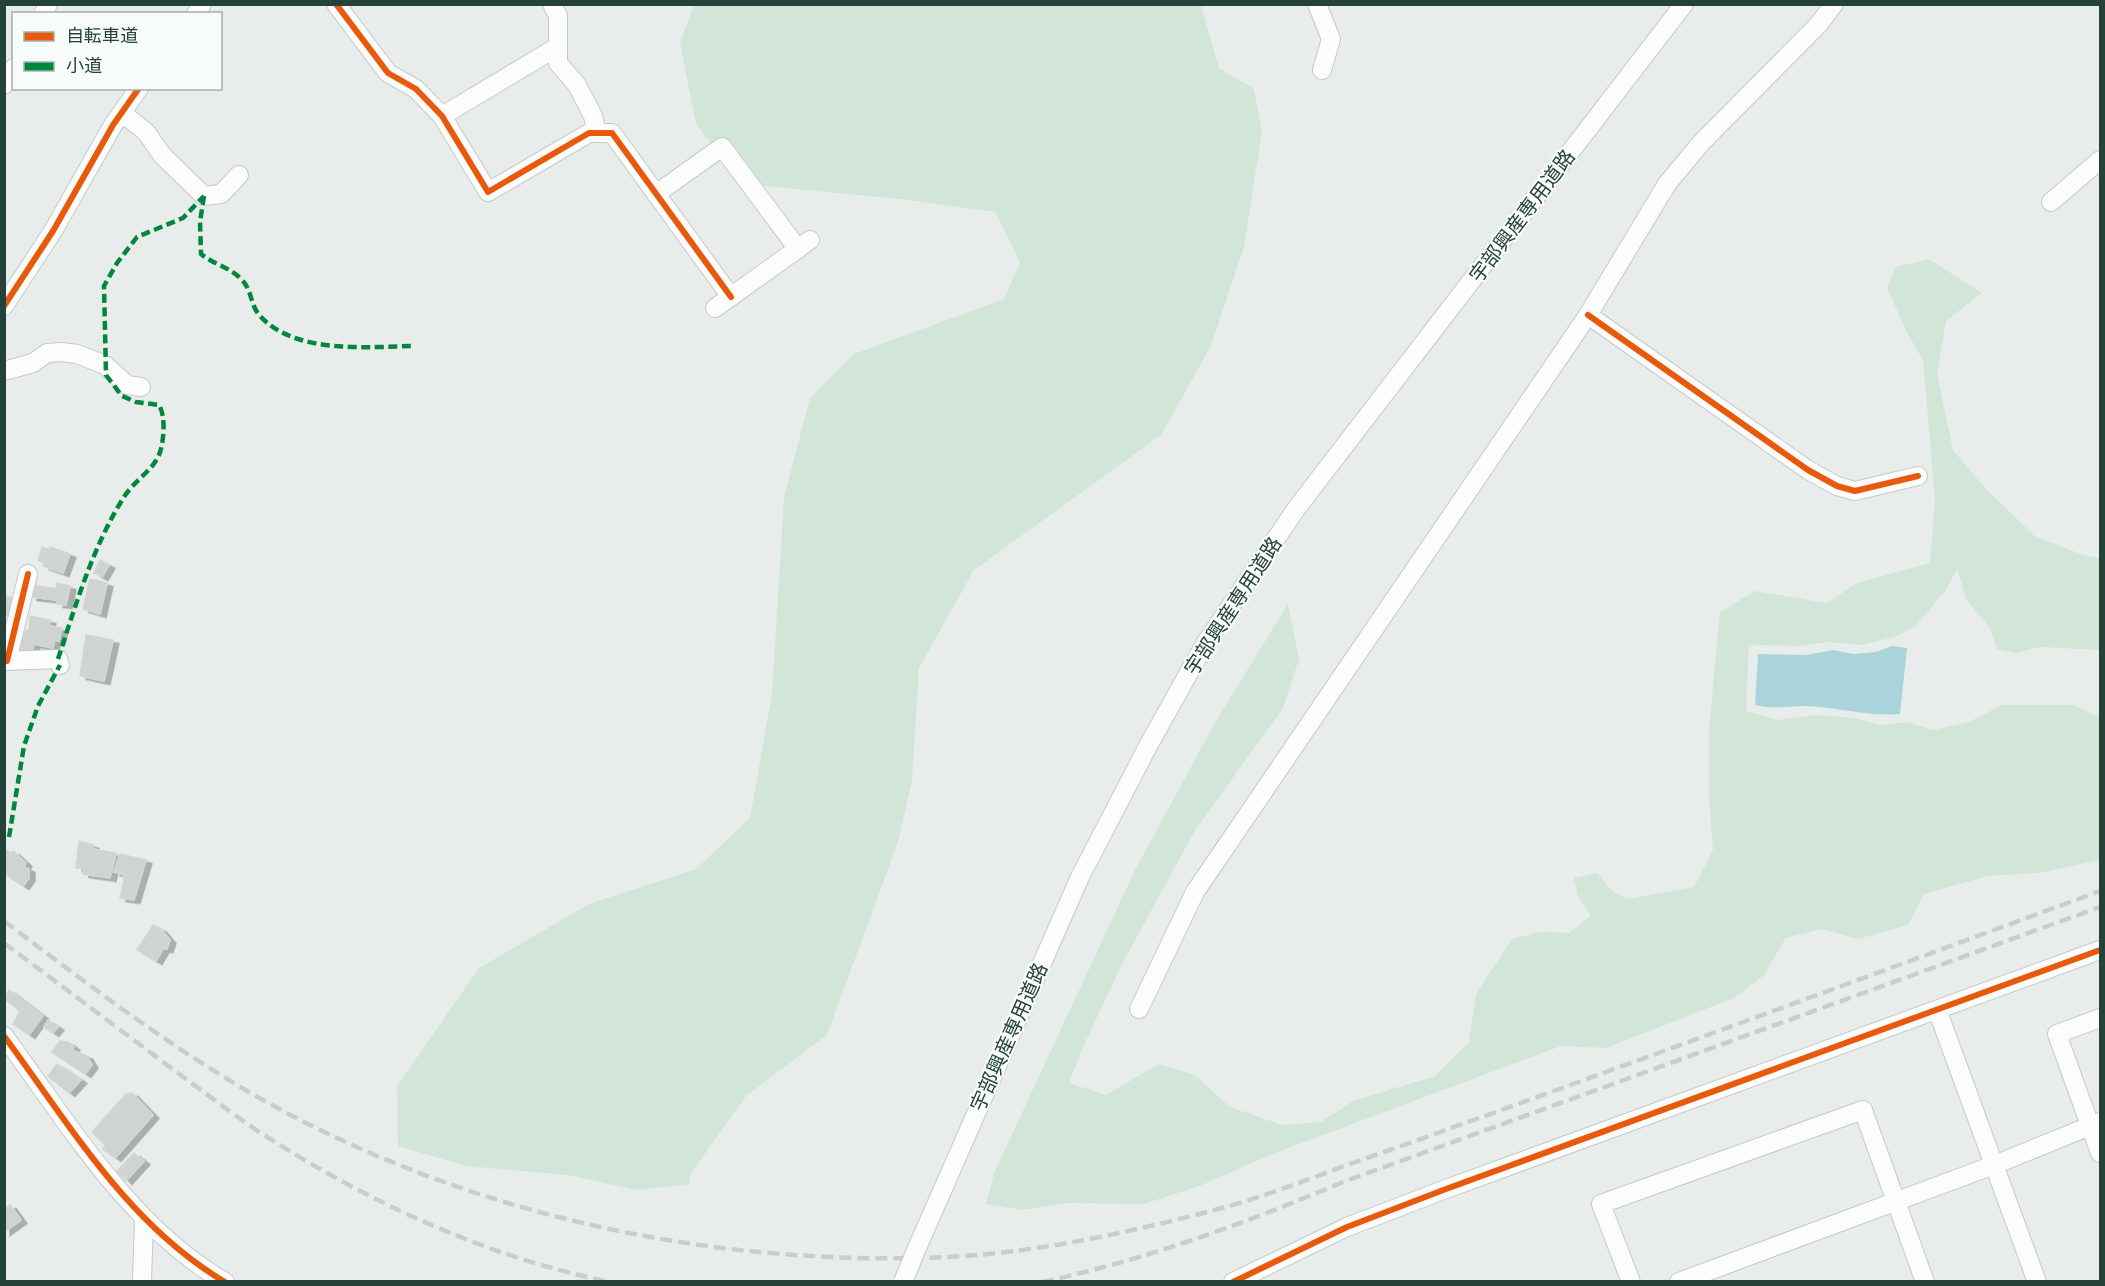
<svg xmlns="http://www.w3.org/2000/svg" width="2105" height="1286" font-family="'Fira Sans Condensed','Noto Sans JP',sans-serif">
  <style>
    .green { fill: #d1e6d8 }
    .water { fill: #a9d4db }
    .building { fill: #cfd4d2; stroke: #d1d6d4; stroke-width: 1.5; filter: url(#shadow) }
    .lines { fill: none; stroke-linecap: round; stroke-linejoin: round }
    .minor-casing { stroke: #c5cac8; stroke-width: 20 }
    .minor { stroke: #fcfcfc; stroke-width: 18 }
    .rail { stroke: #c9cdcc; stroke-width: 4.5; stroke-dasharray: 12 6; stroke-linecap: butt }
    .minor-bridge-casing { stroke: #c5cac8; stroke-width: 20; stroke-linecap: butt }
    .minor-bridge { stroke: #fcfcfc; stroke-width: 18 }
    .quiet { stroke: #00873e; stroke-width: 4.5; stroke-dasharray: 9 4.5; stroke-linecap: butt }
    .cycleway-casing { stroke: #f7fbf9; stroke-width: 10 }
    .cycleway { stroke: #e8590c; stroke-width: 6 }
    .labels { text-anchor: middle; stroke-width: 4.5; stroke-linejoin: round; paint-order: stroke }
    .street-label { font-size: 20px; fill: #24423a; stroke: #f7fbf9 }
  </style>
  <defs>
    <filter id="shadow"><feDropShadow dx="6" dy="3.5" stdDeviation="0" flood-color="#0004"/></filter>
  </defs>
  <rect width="100%" height="100%" fill="#e8edeb"/>
  <!-- green -->
  <g class="green">
    <path d="M694,5H1201L1219,68L1254,89L1262,131L1244,247L1211,346L1161,435L974,570L919,668L912,780L898,842L827,1035L746,1096L689,1176L690,1184L638,1190L567,1175L466,1166L398,1146L397,1086L479,968L589,904L696,869L750,818L772,694L784,497L810,398L854,354L1004,299L1020,262L995,212L900,199L744,184L696,124L680,42Z"/>
    <path d="M1929,259L1982,293L1946,321L1937,374L1953,450L1985,488L2035,536L2083,555L2100,558V650L2040,647L2016,653L1997,649L1990,628L1966,599L1957,569L1945,591L1915,627L1895,637L1861,645L1828,642L1801,646L1749,645L1746,711L1779,720L1814,715L1855,718L1880,725L1907,722L1933,730L1969,722L2002,705H2073L2100,717V860L2040,873L1988,876L1924,894L1908,925L1858,939L1822,929L1786,938L1763,976L1734,998L1606,1048L1561,1046L1275,1153L1202,1185L1144,1204L1069,1203L1022,1210L986,1204L994,1173L1136,868L1216,721L1288,604L1299,659L1283,708L1194,832L1122,964L1084,1045L1069,1083L1106,1095L1159,1064L1195,1075L1230,1107L1282,1125L1321,1122L1353,1101L1435,1076L1469,1042L1476,994L1512,939L1539,932L1569,933L1591,916L1578,896L1574,878L1597,873L1612,891L1628,899L1694,887L1713,850L1709,797V729L1720,612L1755,591L1827,603L1857,583L1930,563L1935,500L1923,360L1905,329L1887,287L1896,267Z"/>
  </g>
  <!-- water -->
  <path class="water" d="M1892,646L1907,648L1900,714C1867,717 1834,706 1801,706C1783,707 1774,709 1755,705L1758,654L1806,655L1833,650L1853,654L1876,652Z"/>
  <!-- building -->
  <g class="building">
    <path d="M42,547L49,550L50,547L70,554L63,573L43,566L44,563L38,560Z"/>
    <path d="M100,560L109,565L102,577L94,573Z"/>
    <path d="M90,579L107,583L100,614L83,609Z"/>
    <path d="M57,583L70,586L66,605L57,604V600L31,597L33,585L56,589Z"/>
    <path d="M4,595L16,600L13,616L6,615L4,620Z"/>
    <path d="M30,616L50,620L49,626L62,628L59,641H54L53,648L34,644L32,653L19,652L22,637H24L26,630L29,631Z"/>
    <path d="M86,635L113,640L104,681L80,676Z"/>
    <path d="M79,841L93,845V849L116,853L110,878L83,874V868H76Z"/>
    <path d="M4,849L12,854L13,851L26,863L24,867L29,869V878L23,886L4,873Z"/>
    <path d="M120,854L146,860L134,900L120,898L125,875L114,872Z"/>
    <path d="M153,925L161,929L170,940L167,949H163L156,961L137,950Z"/>
    <path d="M9,990L43,1016L29,1035L13,1024L20,1011L4,999Z"/>
    <path d="M48,1020L58,1027L53,1033L44,1027Z"/>
    <path d="M60,1041L68,1042L74,1047L72,1050L87,1056L92,1065L85,1074L52,1052Z"/>
    <path d="M57,1064L81,1080L69,1093L48,1076Z"/>
    <path d="M132,1093L153,1115L115,1158L103,1149L105,1145L92,1132L126,1094Z"/>
    <path d="M134,1153L144,1161L126,1181L117,1171Z"/>
    <path d="M10,1205L21,1220L4,1232V1209Z"/>
  </g>
  <g class="lines">
    <!-- minor casing -->
    <g class="minor-casing">
      <g id="minor">
        <path d="M336,4L388,73L416,89L442,116L488,192L589,133H612L731,297"/>
        <path d="M552,4L558,16V63L577,85L593,116L597,133"/>
        <path d="M1317,4L1331,39L1322,70"/>
        <path d="M43,14L48,4"/>
        <path d="M196,14L202,4"/>
        <path d="M4,85L14,68"/>
        <path d="M122,113L146,132L162,155L204,196L221,194L239,175"/>
        <path d="M442,116L557,47"/>
        <path d="M656,194L722,147L798,249"/>
        <path d="M2051,202L2100,160"/>
        <path d="M4,306L53,231L113,125L139,88"/>
        <path d="M715,308L810,240"/>
        <path d="M1588,315L1808,470L1837,486L1855,491L1918,476"/>
        <path d="M4,371L33,363L47,353L62,352L77,354L105,365L127,385L141,387"/>
        <path d="M4,661L58,659L60,665"/>
        <path d="M7,661L28,574"/>
        <path d="M1139,1009L1195,892L1588,315L1667,184L1701,143L1818,25L1834,4"/>
        <path d="M1938,1012L2037,1282"/>
        <path d="M2100,1018L2057,1034L2100,1153"/>
        <path d="M4,1036C70,1125 128,1225 225,1282"/>
        <path d="M917,1248L1080,877L1148,746L1205,644L1296,509L1684,4"/>
        <path d="M142,1282L144,1219"/>
        <path d="M1233,1282L1347,1227L1446,1189L2100,950"/>
        <path d="M1631,1282L1601,1204L1863,1110L1925,1282"/>
        <path d="M1679,1282L1994,1165L2100,1122"/>
      </g>
    </g>
    <!-- minor -->
    <use href="#minor" class="minor"/>
    <!-- rail -->
    <g class="rail">
      <path d="M4,921C94,989 184,1058 283,1111C484,1218 718,1267 946,1257C1035,1253 1126,1233 1211,1211C1258,1199 1304,1181 1350,1164C1421,1139 1491,1114 1562,1088C1741,1023 1921,957 2100,891"/>
      <path d="M4,943C66,989 128,1036 190,1082C215,1100 239,1119 264,1135C370,1203 487,1257 610,1282"/>
      <path d="M1042,1282C1145,1260 1246,1223 1343,1182L2100,907"/>
    </g>
    <!-- minor-bridge casing -->
    <g class="minor-bridge-casing">
      <path id="minor-bridge" d="M903,1282L917,1248"/>
    </g>
    <!-- minor-bridge -->
    <use href="#minor-bridge" class="minor-bridge"/>
    <!-- quiet -->
    <g class="quiet">
      <path d="M204,196L200,222L201,254C213,264 229,267 240,278C253,289 249,305 261,317C296,354 367,347 414,346"/>
      <path d="M58,659C76,604 93,546 124,497C133,482 153,470 159,455C164,443 166,416 159,405L136,402L122,396L106,375L104,286L117,263L137,237L183,218L204,196"/>
      <path d="M9,837L24,746L38,706L60,665"/>
    </g>
    <!-- cycleway casing -->
    <g class="cycleway-casing">
      <g id="cycleway">
        <path d="M336,4L388,73L416,89L442,116L488,192L589,133H612L731,297"/>
        <path d="M4,306L53,231L113,125L139,88"/>
        <path d="M1588,315L1808,470L1837,486L1855,491L1918,476"/>
        <path d="M7,661L28,574"/>
        <path d="M4,1036C70,1125 128,1225 225,1282"/>
        <path d="M1233,1282L1347,1227L1446,1189L2100,950"/>
      </g>
    </g>
    <!-- cycleway -->
    <use href="#cycleway" class="cycleway"/>
  </g>
  <g class="labels">
    <!-- street labels -->
    <g class="street-label">
      <text transform="translate(1522 216) rotate(-53)" y="7">宇部興産専用道路</text>
      <text transform="translate(1233 606) rotate(-57)" y="7">宇部興産専用道路</text>
      <text transform="translate(1009 1037) rotate(-66)" y="7">宇部興産専用道路</text>
    </g>
  </g>
  <!-- border -->
  <rect width="2105" height="1286" fill="none" stroke="#24423a" stroke-width="12"/>
  <!-- legend -->
  <rect x="12" y="12" width="210" height="78" fill="#f7fbf9" stroke="#a3b1ad" stroke-width="1.5"/>
  <rect x="24" y="32" width="30" height="9" fill="#e8590c" stroke="#a3b1ad" stroke-width="1.5"/>
  <text x="66" y="42" font-size="18" fill="#24423a">自転車道</text>
  <rect x="24" y="62" width="30" height="9" fill="#00873e" stroke="#a3b1ad" stroke-width="1.5"/>
  <text x="66" y="72" font-size="18" fill="#24423a">小道</text>
</svg>
